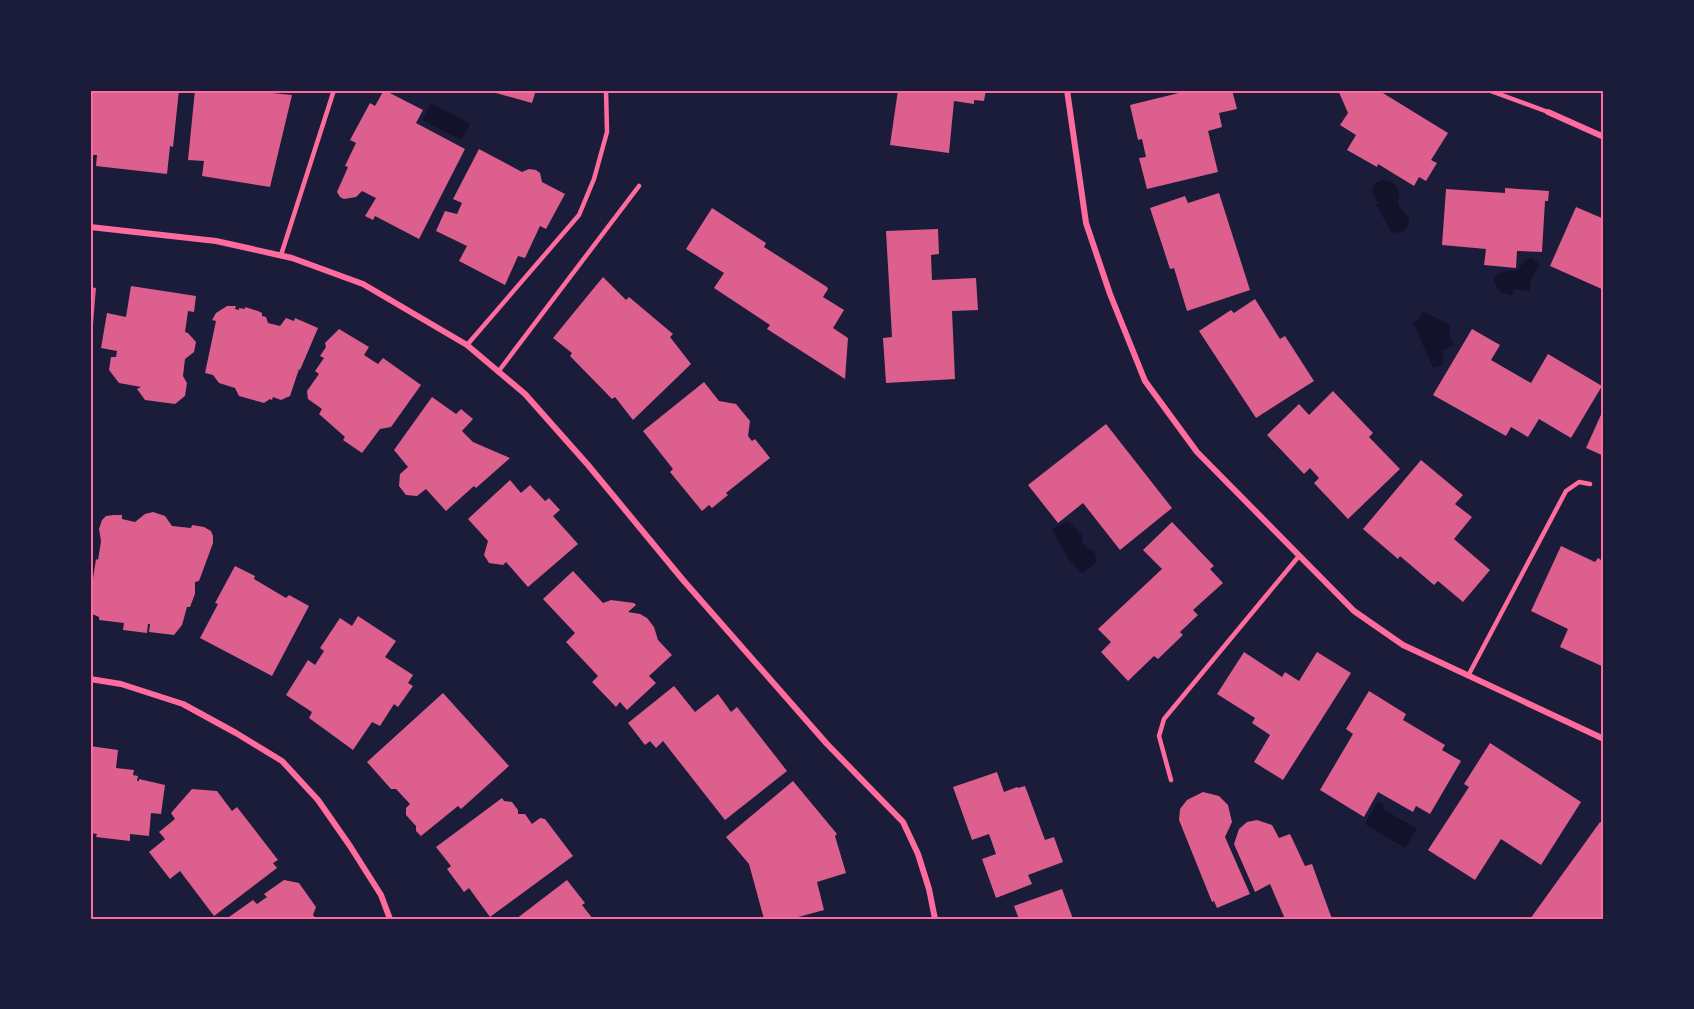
<svg xmlns="http://www.w3.org/2000/svg" width="1694" height="1009" font-family="Montserrat,sans-serif">
  <style>
    .water { fill: #12122b }
    .building { fill: #dd5f8e }
    .lines { fill: none; stroke-linecap: round; stroke-linejoin: round }
    .service { stroke: #ff6b9d; stroke-width: 4.5 }
    .minor { stroke: #ff6b9d; stroke-width: 6 }
    .neatline { fill: none; stroke: #ff6b9d; stroke-width: 2 }
  </style>
  <rect width="100%" height="100%" fill="#1b1b3a"/>
  <!-- water -->
  <g class="water">
    <path d="M431,103L470,124L461,140L423,120Z"/>
    <path d="M1381,180C1390,180 1397,183 1399,192C1400,196 1398,199 1398,202C1398,207 1406,214 1409,218L1408,226L1404,231L1397,233L1391,231L1376,205L1379,203C1371,194 1369,186 1381,180Z"/>
    <path d="M1531,258L1537,262L1539,267L1531,279L1529,291L1515,289L1512,295C1501,293 1495,290 1494,279C1501,268 1507,272 1518,270L1525,260Z"/>
    <path d="M1423,311L1450,325C1448,333 1449,338 1455,344L1443,351V365L1433,368L1413,322L1418,320Z"/>
    <path d="M1068,521L1082,535C1082,544 1084,548 1094,551L1097,562L1082,573L1069,560L1052,529Z"/>
    <path d="M1378,801L1385,805L1383,809L1417,829L1405,848L1365,824Z"/>
  </g>
  <!-- building -->
  <g class="building">
    <path d="M90,90H179L173,147L170,146L167,174L96,166L97,155H90Z"/>
    <path d="M195,90H273L272,93L292,95L270,187L202,176L204,161L188,160Z"/>
    <path d="M384,90L423,110L416,123L465,149L419,239L375,216L373,220L365,216L376,198L362,191L356,197L344,199L340,197L337,192L348,167L345,166L356,143L350,140L370,103L375,106Z"/>
    <path d="M497,90H536L532,103L496,93Z"/>
    <path d="M898,90H986L984,101L974,100V104L954,101L949,153L890,145Z"/>
    <path d="M1191,90H1232L1237,109L1219,113L1222,127L1208,131L1218,172L1147,189L1139,158L1146,157L1142,139L1138,140L1130,105Z"/>
    <path d="M1338,90H1378L1448,133L1431,160L1437,163L1426,181L1419,177L1414,186L1378,164L1377,167L1347,150L1356,135L1340,125L1348,113Z"/>
    <path d="M479,149L522,172L529,169L536,170L540,173L542,182L565,194L546,229L540,226L525,258L518,256L505,285L459,261L467,246L436,231L445,211L457,214L462,203L453,199Z"/>
    <path d="M1505,188L1549,191L1548,201H1545L1542,252L1517,251L1516,268L1484,265L1486,249L1442,245L1446,189L1505,193Z"/>
    <path d="M1219,193L1250,290L1187,311L1174,268L1170,269L1150,208L1185,196L1188,203Z"/>
    <path d="M1576,207L1604,219V290L1550,266Z"/>
    <path d="M712,208L766,243L764,247L827,287L828,289L823,297L844,310L833,328L848,338L845,379L767,329L770,325L714,288L724,273L686,249Z"/>
    <path d="M938,229L939,254L931,255L932,280L976,278L978,310L952,311L955,379L886,383L883,338L892,337L886,231Z"/>
    <path d="M603,277L626,300L629,297L673,334L670,337L691,364L633,420L615,397L612,399L570,356L572,353L553,338Z"/>
    <path d="M131,286L196,296L194,312L188,311L185,332L188,333L196,342L194,352L185,359L183,376L187,383L185,396L175,404L145,400L137,389L141,387L119,383L109,370L111,357H116L117,351L101,348L107,313L126,317Z"/>
    <path d="M90,287L96,288L92,337H90Z"/>
    <path d="M1255,299L1280,339L1285,336L1314,381L1256,418L1199,331L1231,310L1234,313Z"/>
    <path d="M227,306H236L235,309L239,310V308L245,309V307L258,311L262,313V316L266,317L268,323L280,326L286,318L294,321L295,318L318,328L300,370L299,369L290,396L281,400L273,397L272,400L270,399L264,403L239,396L235,388L219,383L213,375L205,373L216,321L212,320L216,313Z"/>
    <path d="M339,329L369,347L364,355L378,364L383,358L421,385L391,427L380,429L362,453L343,440L345,437L319,414L322,409L308,399L307,391L319,374L315,371L324,358L320,356L326,347L325,343Z"/>
    <path d="M1472,329L1500,345L1491,360L1531,383L1548,354L1602,386L1571,438L1539,419L1528,437L1511,427L1506,436L1433,395Z"/>
    <path d="M704,382L719,401L736,404L750,421L748,436L752,441L755,439L770,458L726,493L728,495L712,508L709,505L702,511L670,472L673,469L643,431Z"/>
    <path d="M1333,391L1373,433L1369,437L1400,469L1348,519L1314,483L1319,478L1310,468L1304,474L1267,435L1299,404L1309,415Z"/>
    <path d="M432,397L456,414L461,409L473,419L462,431L473,442L510,458L476,488L474,486L446,511L426,489L417,496L406,495L399,486L400,474L408,467L394,450Z"/>
    <path d="M1604,408V456L1586,448Z"/>
    <path d="M1106,424L1172,508L1120,550L1083,503L1058,523L1028,485Z"/>
    <path d="M1421,460L1463,495L1455,504L1472,517L1454,539L1490,570L1463,602L1438,581L1434,585L1400,556L1398,559L1363,529Z"/>
    <path d="M510,480L521,493L530,485L545,501L549,498L560,510L553,516L578,544L528,587L506,562L503,565L489,563L484,555L488,541L468,519Z"/>
    <path d="M153,512L165,516L172,526L191,528L192,525L204,527L211,531L213,536V543L199,581L195,582V594L190,607H187L182,625L174,635L149,632L150,624H148L147,633L123,630L124,623L99,620V617L90,613V598L96,559L98,560L101,541L99,529L102,520L106,516L114,515H122V519L135,522L145,514Z"/>
    <path d="M1172,522L1214,566L1210,569L1223,583L1193,610L1198,615L1180,632L1183,635L1158,659L1154,656L1128,681L1101,652L1111,642L1098,629L1162,569L1143,550Z"/>
    <path d="M1561,546L1595,562L1598,558L1604,562V667L1560,647L1568,629L1531,611Z"/>
    <path d="M235,566L255,576L254,579L286,598L289,595L309,606L272,676L200,638L218,604L215,603Z"/>
    <path d="M573,571L603,603L611,600L634,603L636,605L628,612L640,614L647,618L654,627L658,640L672,655L649,676L656,683L627,710L620,702L616,707L592,682L598,676L566,642L575,633L543,599Z"/>
    <path d="M358,616L396,641L385,657L413,675L408,683L413,686L398,707L394,704L380,726L372,722L353,750L309,718L312,712L286,695L308,660L315,665L324,651L320,648L340,618L352,626Z"/>
    <path d="M1244,652L1282,677L1285,672L1299,681L1317,652L1351,673L1283,780L1254,762L1270,735L1252,723L1255,718L1217,694Z"/>
    <path d="M674,686L695,712L718,694L731,712L737,707L787,771L725,820L663,741L656,748L650,741L645,745L628,723Z"/>
    <path d="M1369,691L1406,714L1403,720L1445,745L1442,750L1461,761L1430,814L1416,806L1413,812L1378,792L1364,817L1320,790L1353,734L1346,729Z"/>
    <path d="M443,693L509,766L461,809L458,806L421,836L416,831V826L406,815V808L410,804L396,789H391L367,762Z"/>
    <path d="M1490,743L1581,802L1541,865L1501,839L1475,880L1428,850L1469,787L1464,784Z"/>
    <path d="M90,746L118,750L116,768L134,770L133,775L138,776L137,781H139V779L165,785L161,814L151,813L149,836L130,834V841L96,837L97,834L90,833Z"/>
    <path d="M997,772L1004,792L1017,787L1018,788L1025,786L1045,840L1054,837L1063,862L1028,875L1032,884L996,898L982,859L996,854L989,834L972,840L953,787Z"/>
    <path d="M793,781L837,834L835,836L846,873L817,882L824,910L791,919H764L749,864L726,837Z"/>
    <path d="M192,789L217,791L232,811L237,807L278,860L273,863L277,868L214,916L180,871L170,879L149,852L165,839L159,832L175,819L171,813Z"/>
    <path d="M1203,792L1219,796L1228,805L1232,822L1225,837L1250,894L1217,908L1214,901L1212,902L1179,820L1180,809L1187,800Z"/>
    <path d="M502,798L504,801L512,802L518,810V814H525L532,824L540,818L545,819L573,856L490,917L469,888L464,892L447,869L451,866L436,847Z"/>
    <path d="M1257,820L1272,825L1279,838L1290,834L1305,866L1312,864L1332,919H1285L1270,884L1255,892L1234,844L1239,829L1247,822Z"/>
    <path d="M1600,822L1604,825V919H1530Z"/>
    <path d="M284,880L299,883L316,907L313,915L316,919H231L229,917L253,900L257,904L267,897L264,894Z"/>
    <path d="M567,880L585,903L582,905L593,919H516Z"/>
    <path d="M1062,889L1073,919H1019L1014,906Z"/>
  </g>
  <g class="lines">
    <!-- service -->
    <g class="service">
      <path d="M1488,90L1548,112"/>
      <path d="M281,255L334,90"/>
      <path d="M467,345L579,215L594,179L607,132L606,90"/>
      <path d="M498,372L639,186"/>
      <path d="M1468,676L1566,491L1579,482L1590,484"/>
      <path d="M1171,780L1159,736L1164,719L1299,556"/>
    </g>
    <!-- minor -->
    <g class="minor">
      <path d="M1067,90L1086,223L1110,294L1145,381L1197,452L1354,611L1403,645L1604,739"/>
      <path d="M1548,112L1604,137"/>
      <path d="M90,227L216,241L292,258L363,284L467,345L525,394L588,465L683,580L827,744L903,822L918,854L929,889L935,919"/>
      <path d="M90,679L121,684L183,704L236,733L282,761L318,800L350,846L381,895L390,919"/>
    </g>
  </g>
  <!-- border -->
  <rect width="1694" height="1009" fill="none" stroke="#1b1b3a" stroke-width="183"/>
  <rect x="92" y="92" width="1510" height="826" class="neatline"/>
</svg>
